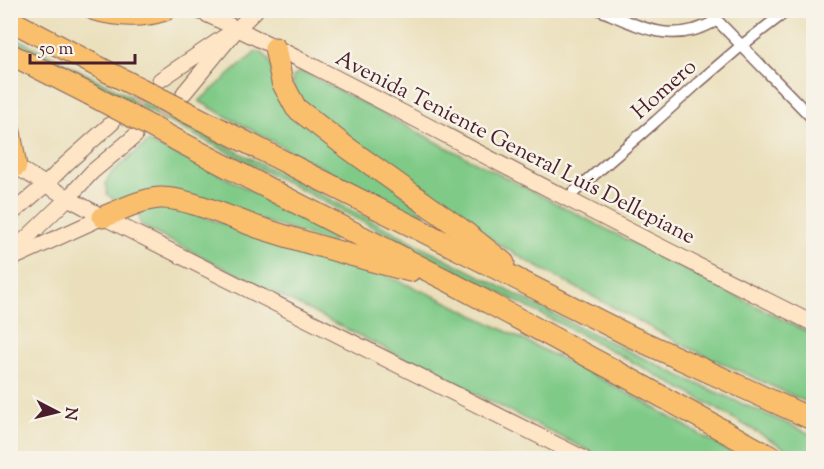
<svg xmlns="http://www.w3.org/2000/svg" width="824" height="469" font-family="'Sorts Mill Goudy',serif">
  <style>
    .green { fill: #7fca87; stroke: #647459; stroke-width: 1.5 }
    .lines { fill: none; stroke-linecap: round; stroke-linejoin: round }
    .secondary-tunnel { stroke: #cab99d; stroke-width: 15; stroke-dasharray: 15 8; stroke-linecap: butt }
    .street-casing { stroke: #82625d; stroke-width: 13 }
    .secondary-casing { stroke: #82625d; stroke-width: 17 }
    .highway-casing { stroke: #82625d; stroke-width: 23 }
    .street { stroke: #fff; stroke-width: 10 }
    .secondary { stroke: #fde5c5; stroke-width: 15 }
    .highway { stroke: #f9bf6d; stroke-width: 21 }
    .highway-bridge-casing { stroke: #82625d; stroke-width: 23; stroke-linecap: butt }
    .highway-bridge { stroke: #f9bf6d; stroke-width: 21 }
    .labels { text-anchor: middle; stroke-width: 5; stroke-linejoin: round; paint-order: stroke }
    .street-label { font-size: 22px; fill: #4a1f2b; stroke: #f7f3e8 }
  </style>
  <rect width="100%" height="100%" fill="#f7f3e8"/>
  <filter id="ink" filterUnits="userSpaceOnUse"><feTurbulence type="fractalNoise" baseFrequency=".0167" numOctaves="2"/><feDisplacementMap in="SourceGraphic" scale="12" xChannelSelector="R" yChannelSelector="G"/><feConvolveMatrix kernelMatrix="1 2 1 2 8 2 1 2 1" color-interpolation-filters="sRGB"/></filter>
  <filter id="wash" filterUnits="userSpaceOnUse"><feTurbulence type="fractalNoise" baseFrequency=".008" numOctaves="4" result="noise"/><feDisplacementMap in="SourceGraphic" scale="24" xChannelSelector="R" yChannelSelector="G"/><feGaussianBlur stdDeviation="1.35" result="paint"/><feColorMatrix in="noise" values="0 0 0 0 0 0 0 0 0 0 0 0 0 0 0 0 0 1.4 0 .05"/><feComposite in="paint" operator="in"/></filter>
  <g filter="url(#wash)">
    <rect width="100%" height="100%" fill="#eadfba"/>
    <!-- green -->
    <g class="green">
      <path d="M10,35L579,327L691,381L813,435V458H802L691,394L607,348L11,40Z"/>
      <path d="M256,52C269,53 270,63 273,73L432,221C408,215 376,195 353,184C301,157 250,130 199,101Z"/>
      <path d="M299,72L308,74L448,148L813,335V405L685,346L536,266L500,245L475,229L296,97L292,78Z"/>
      <path d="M148,142L217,173L336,235L331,243L180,194L117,203L107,194L106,182L111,173Z"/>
      <path d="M162,204L373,270L441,299L582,369L643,401L740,458H603L149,230L140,223L139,216L143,210Z"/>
    </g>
  </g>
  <g filter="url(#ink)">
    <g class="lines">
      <!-- secondary-tunnel -->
      <g class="secondary-tunnel">
        <path d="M117,118L153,86"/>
        <path d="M141,130L178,98"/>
      </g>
      <!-- street casing -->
      <g class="street-casing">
        <g id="street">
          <path d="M600,10C643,28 672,45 716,21"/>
          <path d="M707,10L814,120"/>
          <path d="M566,199L656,121L699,82L741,46L788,10"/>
        </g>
      </g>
      <!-- secondary casing -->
      <g class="secondary-casing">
        <g id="secondary">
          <path d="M197,10C322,67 443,135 566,198C648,241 731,282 814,324"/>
          <path d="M160,80L224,37"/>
          <path d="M184,93L237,29L256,10"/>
          <path d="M10,163L68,198L103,217L583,458"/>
          <path d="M10,215L46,184L66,164L112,123"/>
          <path d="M10,254L68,198L92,172L135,136"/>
          <path d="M11,259L103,217"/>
        </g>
      </g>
      <!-- highway casing -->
      <g class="highway-casing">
        <g id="highway">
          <path d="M95,10C119,16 141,18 165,10"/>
          <path d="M10,20L110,73"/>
          <path d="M275,48L282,82L296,108L345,146L461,229L504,263"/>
          <path d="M10,54L89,94"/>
          <path d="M10,132L16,166"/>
          <path d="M293,166L632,337L814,420"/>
          <path d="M281,195L450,282L621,374L773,458"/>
          <path d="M103,217C121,210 141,199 160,198C187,197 233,219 260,228C310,244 360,258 410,271"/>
        </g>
      </g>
      <!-- street -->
      <use href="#street" class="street"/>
      <!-- secondary -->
      <use href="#secondary" class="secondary"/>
      <!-- highway -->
      <use href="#highway" class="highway"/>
      <!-- highway-bridge casing -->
      <g class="highway-bridge-casing">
        <g id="highway-bridge">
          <path d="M110,73L293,166"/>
          <path d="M89,94L281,195"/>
        </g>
      </g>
      <!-- highway-bridge -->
      <use href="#highway-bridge" class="highway-bridge"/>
    </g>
  </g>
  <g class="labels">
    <!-- street labels -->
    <g class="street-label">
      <text transform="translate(663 88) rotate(-42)" y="8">Homero</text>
      <text transform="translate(516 146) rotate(27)" y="8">Avenida Teniente General Luís Dellepiane</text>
    </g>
  </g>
  <!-- margin -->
  <rect width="824" height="469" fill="none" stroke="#f7f3e8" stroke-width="36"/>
  <!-- north arrow -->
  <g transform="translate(57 412) rotate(97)" stroke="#f7f3e8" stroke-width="4.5" paint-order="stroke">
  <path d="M0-4.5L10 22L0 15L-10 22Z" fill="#4a1f2b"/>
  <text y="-9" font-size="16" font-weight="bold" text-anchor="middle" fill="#4a1f2b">N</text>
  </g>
  <!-- scale -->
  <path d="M30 54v9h105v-9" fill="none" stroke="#4a1f2b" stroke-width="3"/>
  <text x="39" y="54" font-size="18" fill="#4a1f2b" stroke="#f7f3e8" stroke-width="4.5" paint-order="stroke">50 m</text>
</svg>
